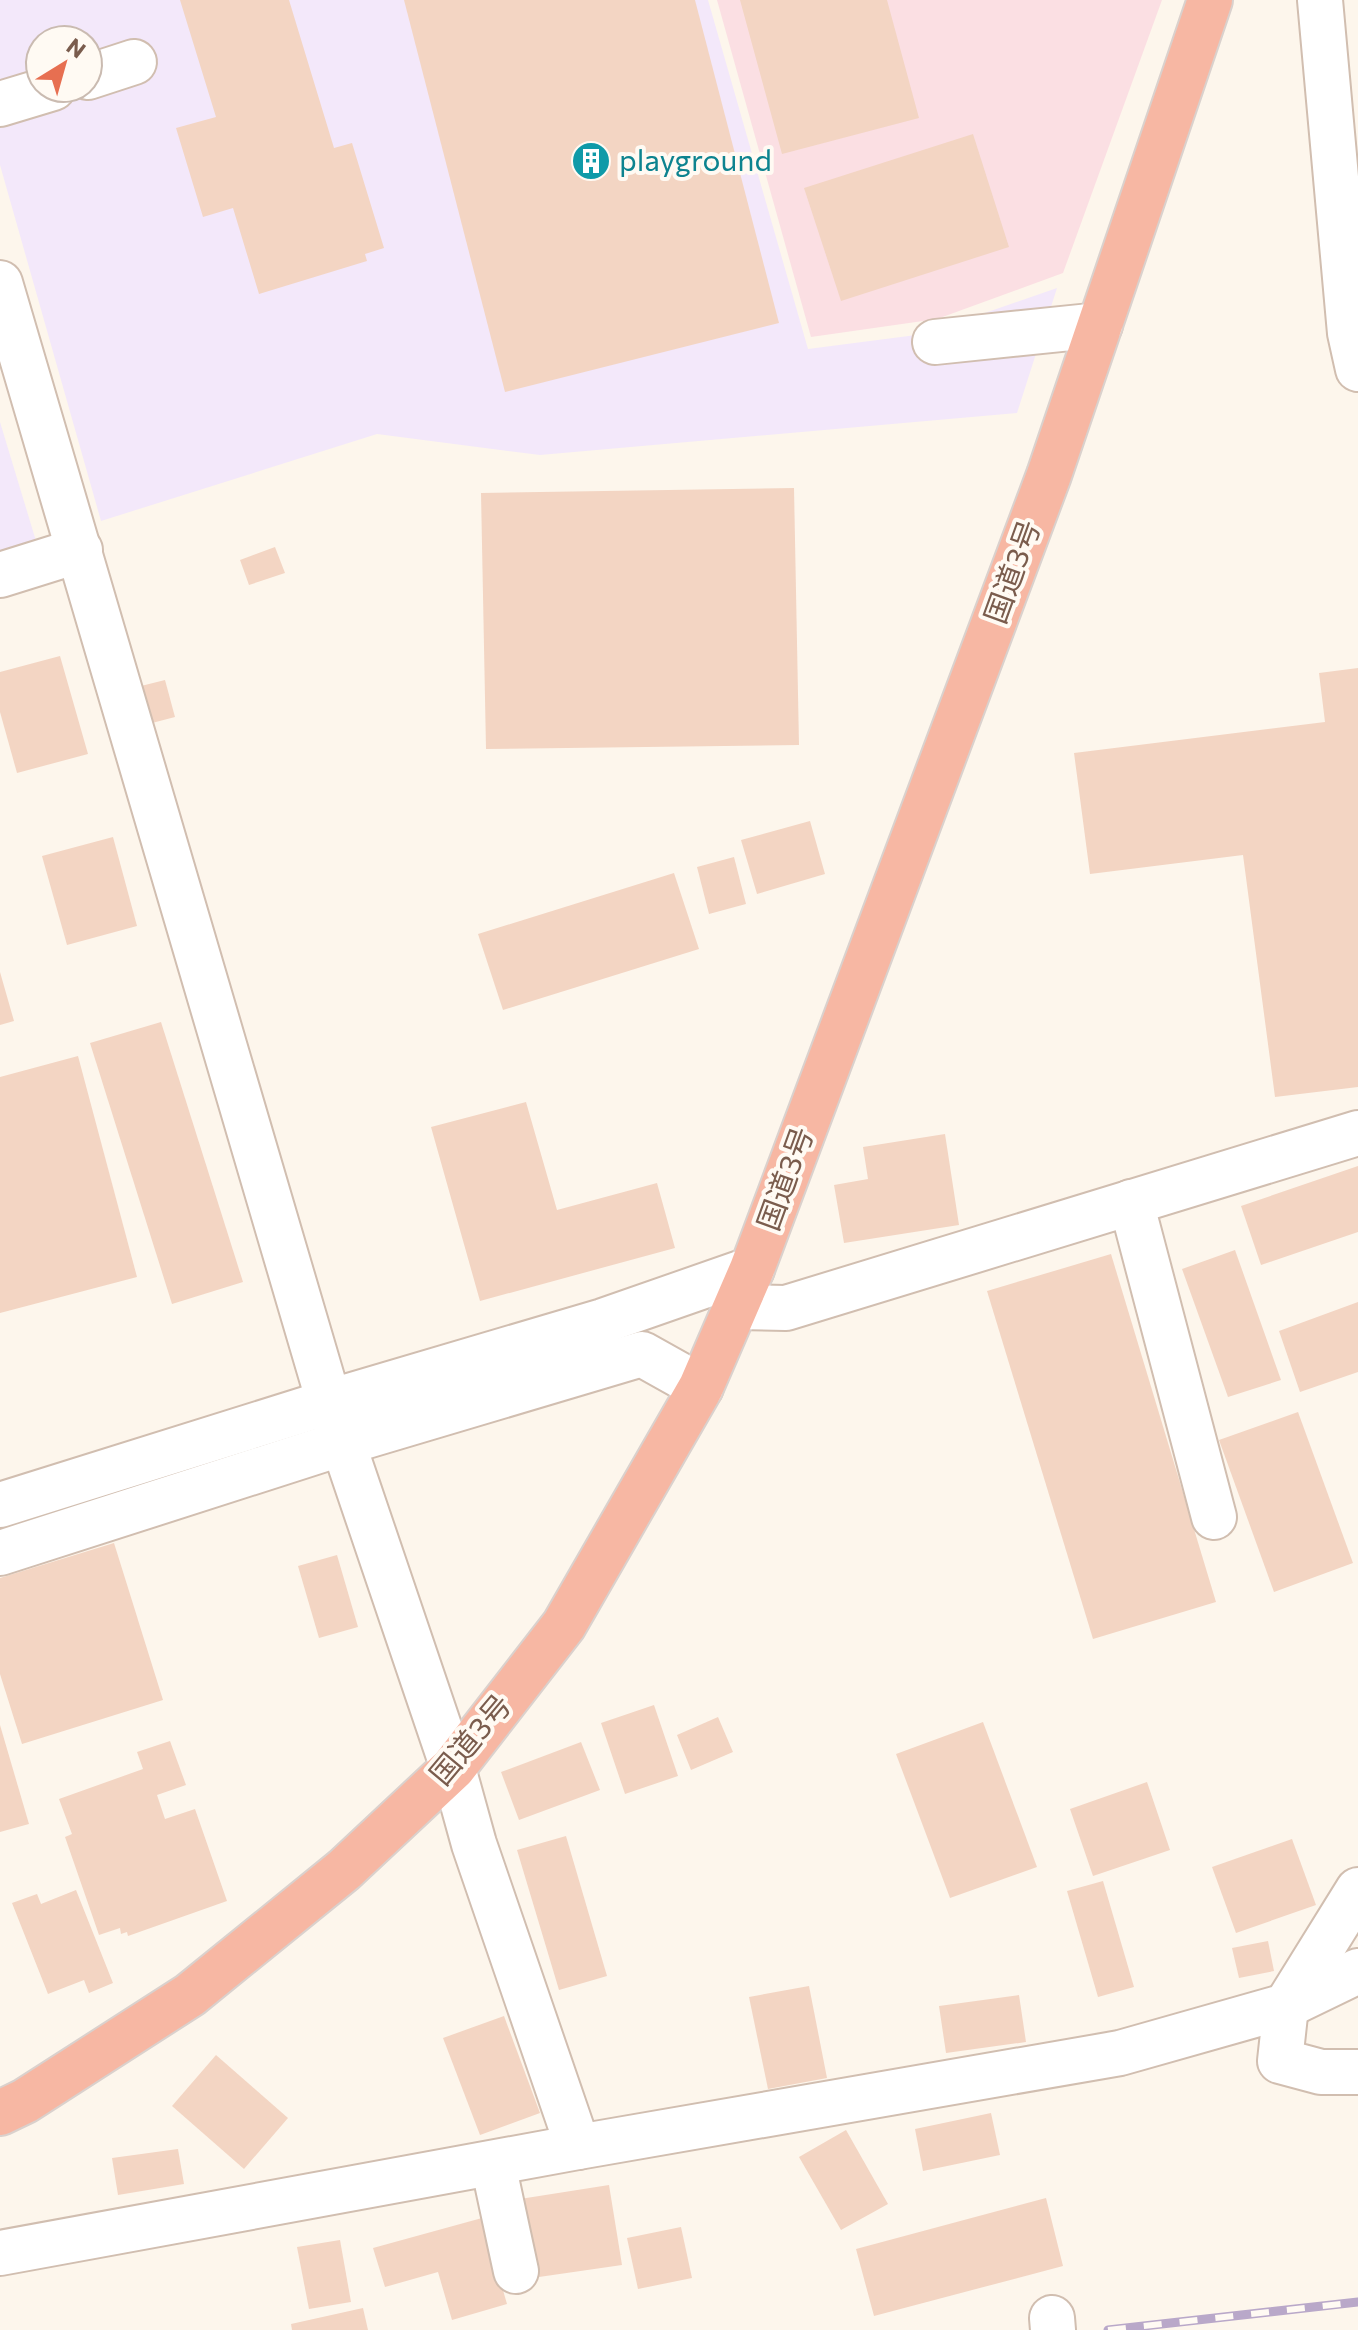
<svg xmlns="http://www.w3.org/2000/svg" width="1358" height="2330" font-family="Commissioner,'Noto Sans JP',sans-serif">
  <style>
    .education { fill: #f3e8fa; fill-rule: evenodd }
    .medical { fill: #fbdfe3 }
    .building { fill: #f3d5c3 }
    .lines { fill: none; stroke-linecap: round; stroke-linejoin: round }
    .minor-casing { stroke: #d1beb0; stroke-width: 48 }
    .highway-casing { stroke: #dad1cd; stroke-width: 48 }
    .minor { stroke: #fff; stroke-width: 44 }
    .highway { stroke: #f7b7a3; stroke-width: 44 }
    .rail-casing { stroke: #b9a8c9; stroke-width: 9 }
    .rail { stroke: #fffaf3; stroke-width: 6; stroke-dasharray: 18; stroke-linecap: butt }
    .labels { text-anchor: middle; stroke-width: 8; stroke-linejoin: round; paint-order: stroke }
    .culture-label { font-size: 30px; fill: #0d838f; stroke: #fffaf3; text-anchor: start }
    .street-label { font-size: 30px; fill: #7a5c4d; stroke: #fffaf3 }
  </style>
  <rect width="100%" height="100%" fill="#fdf6ec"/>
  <!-- education -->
  <g class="education">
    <path d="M0,0H708L808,349L924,334L1057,288L1017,413L540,455L377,434L101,521L0,165ZM40,40H88V88H40Z"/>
    <path d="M0,422L36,541L0,555Z"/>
  </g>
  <!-- medical -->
  <path class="medical" d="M717,0H1162L1063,273L937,319L811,337Z"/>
  <!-- building -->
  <g class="building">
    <path d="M180,0H289L334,148L352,143L384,248L365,254L367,261L259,294L233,208L203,217L176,128L216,117Z"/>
    <path d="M404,0H695L779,323L505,392Z"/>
    <path d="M740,0H887L919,118L782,154Z"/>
    <path d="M973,134L1009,247L841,301L804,188Z"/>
    <path d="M794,488L799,745L486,749L481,493Z"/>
    <path d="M275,547L285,573L249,585L240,560Z"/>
    <path d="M60,656L88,754L17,773L0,712V672Z"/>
    <path d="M1358,668V1087L1275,1097L1243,855L1090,874L1074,753L1325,722L1319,673Z"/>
    <path d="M165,680L175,717L152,723L141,686Z"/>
    <path d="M810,821L825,874L757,894L741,840Z"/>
    <path d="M113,837L137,926L67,945L42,856Z"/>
    <path d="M734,857L746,904L709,914L697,867Z"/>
    <path d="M674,873L699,949L503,1010L478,934Z"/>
    <path d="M0,972L14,1021L0,1025Z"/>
    <path d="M161,1022L243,1282L172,1304L90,1043Z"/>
    <path d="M78,1056L137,1277L0,1313V1077Z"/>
    <path d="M526,1102L557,1210L657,1183L675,1248L480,1301L431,1127Z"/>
    <path d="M945,1134L959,1225L844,1243L834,1185L868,1179L863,1147Z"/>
    <path d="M1358,1166V1232L1261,1265L1241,1206Z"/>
    <path d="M1235,1250L1281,1380L1228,1397L1182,1269Z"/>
    <path d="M1111,1254L1216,1602L1093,1639L987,1291Z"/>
    <path d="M1358,1302V1372L1300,1392L1279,1331Z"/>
    <path d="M1298,1412L1353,1563L1274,1592L1219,1440Z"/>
    <path d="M114,1543L163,1700L22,1744L0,1674V1578Z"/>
    <path d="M337,1555L358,1627L319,1638L298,1566Z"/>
    <path d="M654,1705L678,1776L625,1794L601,1723Z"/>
    <path d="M718,1717L733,1752L691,1770L677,1735Z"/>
    <path d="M983,1722L1037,1867L950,1898L896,1754Z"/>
    <path d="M0,1725L29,1824L0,1832Z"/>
    <path d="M170,1741L186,1785L157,1795L165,1819L195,1809L227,1901L128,1936L127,1932L121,1934L120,1928L99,1935L65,1837L72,1834L59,1799L143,1769L137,1752Z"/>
    <path d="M581,1742L600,1790L519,1820L501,1772Z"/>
    <path d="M1147,1782L1170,1850L1093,1876L1070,1809Z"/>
    <path d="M566,1836L607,1976L559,1990L517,1850Z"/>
    <path d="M1292,1839L1316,1905L1236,1933L1212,1867Z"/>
    <path d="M1103,1881L1134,1987L1098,1997L1067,1891Z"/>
    <path d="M76,1890L113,1983L89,1993L84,1980L48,1994L12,1903L37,1894L41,1904Z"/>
    <path d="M1268,1941L1274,1971L1239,1978L1232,1948Z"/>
    <path d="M809,1986L827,2078L768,2089L749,1997Z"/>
    <path d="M1019,1995L1026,2042L946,2053L939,2006Z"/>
    <path d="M504,2016L540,2113L480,2135L443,2038Z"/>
    <path d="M216,2055L288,2118L244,2169L172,2106Z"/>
    <path d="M991,2113L1000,2155L923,2171L915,2129Z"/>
    <path d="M846,2130L888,2204L841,2230L799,2157Z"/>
    <path d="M178,2149L184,2184L118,2195L112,2158Z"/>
    <path d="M609,2185L622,2265L532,2278L520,2199Z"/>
    <path d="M1046,2198L1063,2266L874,2316L856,2249Z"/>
    <path d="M482,2218L507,2304L452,2320L438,2272L385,2287L373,2248Z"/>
    <path d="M681,2227L692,2278L638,2289L627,2238Z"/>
    <path d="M340,2240L351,2302L309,2309L297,2247Z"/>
    <path d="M363,2308L368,2330H292L291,2324Z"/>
  </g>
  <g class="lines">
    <!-- minor casing -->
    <g class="minor-casing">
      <g id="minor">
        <path d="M1320,0L1350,333L1358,369"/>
        <path d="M88,77L134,62"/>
        <path d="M0,104L53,88"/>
        <path d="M0,283L329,1402L453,1768L474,1844L578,2147"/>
        <path d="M935,342L1100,325"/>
        <path d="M0,575L80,550"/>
        <path d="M1131,1202L1214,1517"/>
        <path d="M736,1307L786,1308L1358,1133"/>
        <path d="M0,1505L329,1402L603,1321L752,1269"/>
        <path d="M0,1553L343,1443L642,1354L701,1387"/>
        <path d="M1358,1890L1286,2006L1280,2061L1321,2072H1358"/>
        <path d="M493,2164L516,2271"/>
        <path d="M0,2253L578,2147L1120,2053L1286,2006L1358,1971"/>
        <path d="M1052,2318L1053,2330"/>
      </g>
    </g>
    <!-- highway casing -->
    <g class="highway-casing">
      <path id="highway" d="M0,2113L25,2101L190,1995L344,1870L453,1768L564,1625L701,1387L752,1269L1049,475L1210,0"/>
    </g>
    <!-- minor -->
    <use href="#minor" class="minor"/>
    <!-- highway -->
    <use href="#highway" class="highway"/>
    <!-- rail casing -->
    <g class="rail-casing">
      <path id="rail" d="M1108,2330L1358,2302"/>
    </g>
    <!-- rail -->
    <use href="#rail" class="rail"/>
  </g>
  <!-- icons -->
  <defs>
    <g id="building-disc" transform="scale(2)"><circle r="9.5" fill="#0f9aa8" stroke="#fffaf3"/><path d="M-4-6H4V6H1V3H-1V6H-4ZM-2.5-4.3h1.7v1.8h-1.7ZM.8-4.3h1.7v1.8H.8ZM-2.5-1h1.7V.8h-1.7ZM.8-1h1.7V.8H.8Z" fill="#fff"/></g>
  </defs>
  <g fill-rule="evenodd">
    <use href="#building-disc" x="591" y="161"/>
  </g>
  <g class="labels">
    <!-- culture labels -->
    <g class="culture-label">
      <text x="619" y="171">playground</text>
    </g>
    <!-- street labels -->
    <g class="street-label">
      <text transform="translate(1013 572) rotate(-70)" y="10">国道3号</text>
      <text transform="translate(786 1179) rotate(-70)" y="10">国道3号</text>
      <text transform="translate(471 1740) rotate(-50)" y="10">国道3号</text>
    </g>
  </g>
  <!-- north arrow -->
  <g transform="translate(64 64) rotate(37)"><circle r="38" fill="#fffaf3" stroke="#cabbb1" stroke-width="2"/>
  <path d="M0-6L14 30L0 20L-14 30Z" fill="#e76f51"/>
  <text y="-12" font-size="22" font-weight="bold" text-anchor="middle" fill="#7a5c4d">N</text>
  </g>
</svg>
